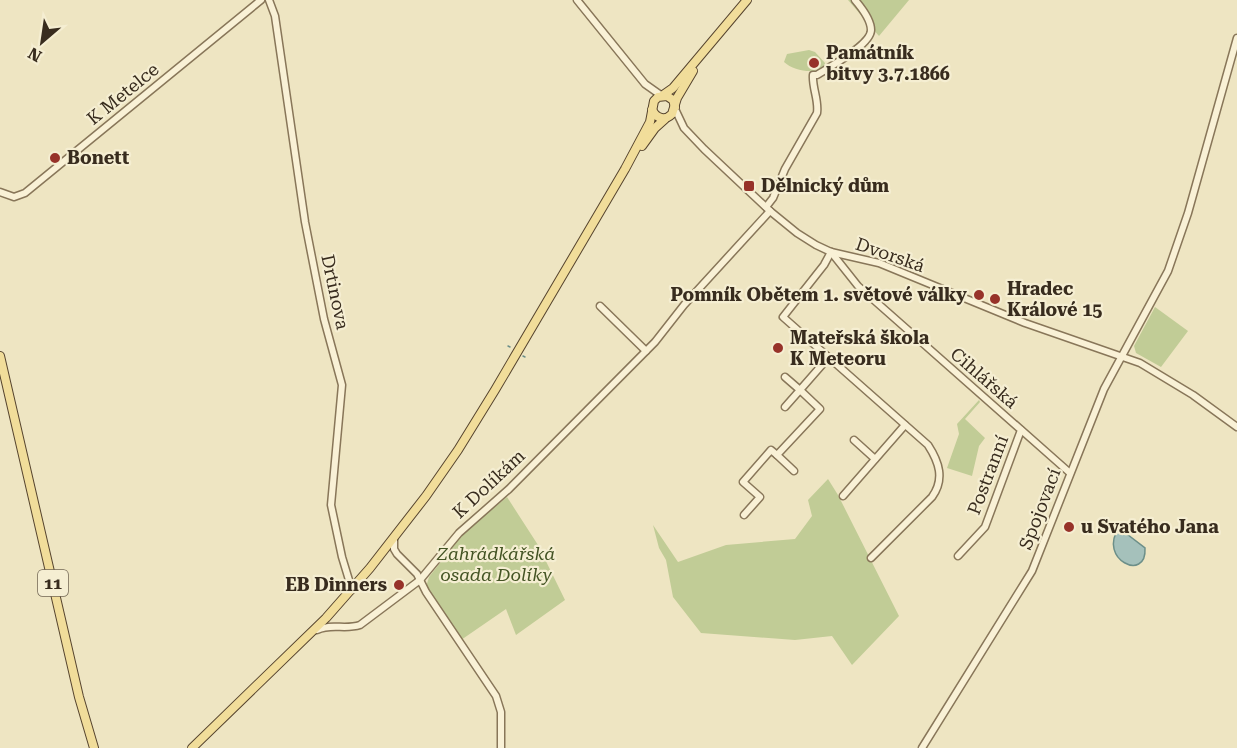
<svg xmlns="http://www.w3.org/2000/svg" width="1237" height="748" font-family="'Roboto Serif',serif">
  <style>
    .green { fill: #c1cc96 }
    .water { fill: #a5c1bb; stroke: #6c8f89; stroke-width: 1.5 }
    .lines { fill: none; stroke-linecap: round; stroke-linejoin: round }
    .stream { stroke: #6c8f89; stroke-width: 1.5 }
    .minor-casing { stroke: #887659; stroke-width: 9 }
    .major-casing { stroke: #56442e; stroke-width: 10 }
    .minor { stroke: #f9f1d6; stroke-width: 6 }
    .major { stroke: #f1dd9a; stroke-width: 8 }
    .poi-dot { fill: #973229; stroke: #f5eed2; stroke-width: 2 }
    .labels { text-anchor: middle; stroke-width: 4.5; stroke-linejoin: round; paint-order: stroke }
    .shield { fill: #f5eed2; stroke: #716654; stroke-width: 1.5 }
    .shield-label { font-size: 16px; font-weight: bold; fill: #382c1e }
    .poi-label { font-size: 18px; font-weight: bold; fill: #382c1e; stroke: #f5eed2; text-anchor: start }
    .street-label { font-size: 18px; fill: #382c1e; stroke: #f5eed2 }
    .park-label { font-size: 18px; font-style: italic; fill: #445424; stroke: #f5eed2 }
  </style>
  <rect width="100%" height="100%" fill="#eee5c2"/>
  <!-- green -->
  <g class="green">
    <path d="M848,0H909L879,36Z"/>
    <path d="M809,50L815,52L825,63L824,68C813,74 794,71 784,62L787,54Z"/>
    <path d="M1155,307L1188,331L1161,367L1136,353L1134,346Z"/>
    <path d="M979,400L980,402L965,419L985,438L979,446L972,476L947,468L959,434L957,424Z"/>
    <path d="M828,479L838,495L899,616L852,665L832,636L795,640L701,633L673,597L666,560L659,548L653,525L678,562L726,545L795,539L812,516L808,500Z"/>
    <path d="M507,497L538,545L565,600L516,635L506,609L461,640L426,587L429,577L466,530Z"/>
  </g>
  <!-- water -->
  <path class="water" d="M1119,528L1145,548C1147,583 1097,559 1119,528Z"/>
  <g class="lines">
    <!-- stream -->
    <g class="stream">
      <path d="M508,346L510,347"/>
      <path d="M523,356L525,357"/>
    </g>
    <!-- minor casing -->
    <g class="minor-casing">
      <g id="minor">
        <path d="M269,0L275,16L305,222L324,319L342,385L331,505L342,557L352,590"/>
        <path d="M577,0L645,84L662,96"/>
        <path d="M675,109L684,128L704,149L770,211L797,233L816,245L831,252L879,263L1025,323L1140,363L1193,395L1237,427"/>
        <path d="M0,192L14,197L25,193L261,0"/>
        <path d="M766,207L773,198L785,169L817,113C819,100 812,88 813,75H817C829,67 871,45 871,30C871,20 861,7 855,0"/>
        <path d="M831,252L824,265L783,317L928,445C939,462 945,479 932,497L871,558"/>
        <path d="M831,252L858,286L1070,473"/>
        <path d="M600,306L646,351"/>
        <path d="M785,377L800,390L785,407"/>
        <path d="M854,440L875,459"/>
        <path d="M794,471L777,455L820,409L800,390L828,358"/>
        <path d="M843,496L905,425"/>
        <path d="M744,515L760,497L743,482L771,450L777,455"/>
        <path d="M394,539V549L397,554L417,574L426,592L496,696L501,712V748"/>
        <path d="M958,556L985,527L1021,430"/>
        <path d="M317,630C331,623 345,630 360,625L420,580L459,533L509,489L655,342L684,305L770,211"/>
        <path d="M922,748L1032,571L1104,389L1168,271L1188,213L1237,38"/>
      </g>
    </g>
    <!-- major casing -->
    <g class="major-casing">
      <g id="major">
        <path d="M663,95L673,88L747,0"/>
        <path d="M652,110C657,119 665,121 672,114L677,98L693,71"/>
        <path d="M642,146L655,128L665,119"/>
        <path d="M0,356L79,697L94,748"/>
        <path d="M192,748L326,618L370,568L426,496L458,450L495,390L625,169L650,122L654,101L658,97L667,96L673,100L675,107"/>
      </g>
    </g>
    <!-- minor -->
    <use href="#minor" class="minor"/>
    <!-- major -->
    <use href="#major" class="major"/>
  </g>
  <!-- markers -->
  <g class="poi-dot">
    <circle cx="814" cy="63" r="6"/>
    <circle cx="55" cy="158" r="6"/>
    <rect x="743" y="180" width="12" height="12" rx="3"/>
    <circle cx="979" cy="295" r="6"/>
    <circle cx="995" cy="299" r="6"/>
    <circle cx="778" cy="348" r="6"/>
    <circle cx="1069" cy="527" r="6"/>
    <circle cx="399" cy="585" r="6"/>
  </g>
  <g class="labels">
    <!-- shield labels -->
    <rect class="shield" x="38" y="570" width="30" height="26" rx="4.5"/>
    <g class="shield-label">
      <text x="53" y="589">11</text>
    </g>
    <!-- poi labels -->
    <g class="poi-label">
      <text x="826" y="59">Památník<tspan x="826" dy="21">bitvy 3.7.1866</tspan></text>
      <text x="67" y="164">Bonett</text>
      <text x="761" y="192">Dělnický dům</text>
      <text x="1007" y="295">Hradec<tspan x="1007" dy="21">Králové 15</tspan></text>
      <text x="967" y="301" text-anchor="end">Pomník Obětem 1. světové války</text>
      <text x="790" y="344">Mateřská škola<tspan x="790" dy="21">K Meteoru</tspan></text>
      <text x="1081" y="533">u Svatého Jana</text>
      <text x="387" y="591" text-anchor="end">EB Dinners</text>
    </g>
    <!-- street labels -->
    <g class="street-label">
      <text transform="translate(123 94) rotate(-39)" y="6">K Metelce</text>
      <text transform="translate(890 255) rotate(19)" y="6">Dvorská</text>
      <text transform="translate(335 292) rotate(78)" y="6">Drtinova</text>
      <text transform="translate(984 378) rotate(41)" y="6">Cihlářská</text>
      <text transform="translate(988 475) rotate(-69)" y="6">Postranní</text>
      <text transform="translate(489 484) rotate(-43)" y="6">K Dolíkám</text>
      <text transform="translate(1040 509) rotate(-69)" y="6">Spojovací</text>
    </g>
    <!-- park labels -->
    <g class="park-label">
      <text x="496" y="560">Zahrádkářská<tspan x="496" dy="21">osada Dolíky</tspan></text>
    </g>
  </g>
  <!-- north arrow -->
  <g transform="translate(42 42) rotate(209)" stroke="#f5eed2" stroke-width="4.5" paint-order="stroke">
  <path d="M0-4.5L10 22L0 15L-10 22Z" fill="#382c1e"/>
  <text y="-9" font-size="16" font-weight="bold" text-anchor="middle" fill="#382c1e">N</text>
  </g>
</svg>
